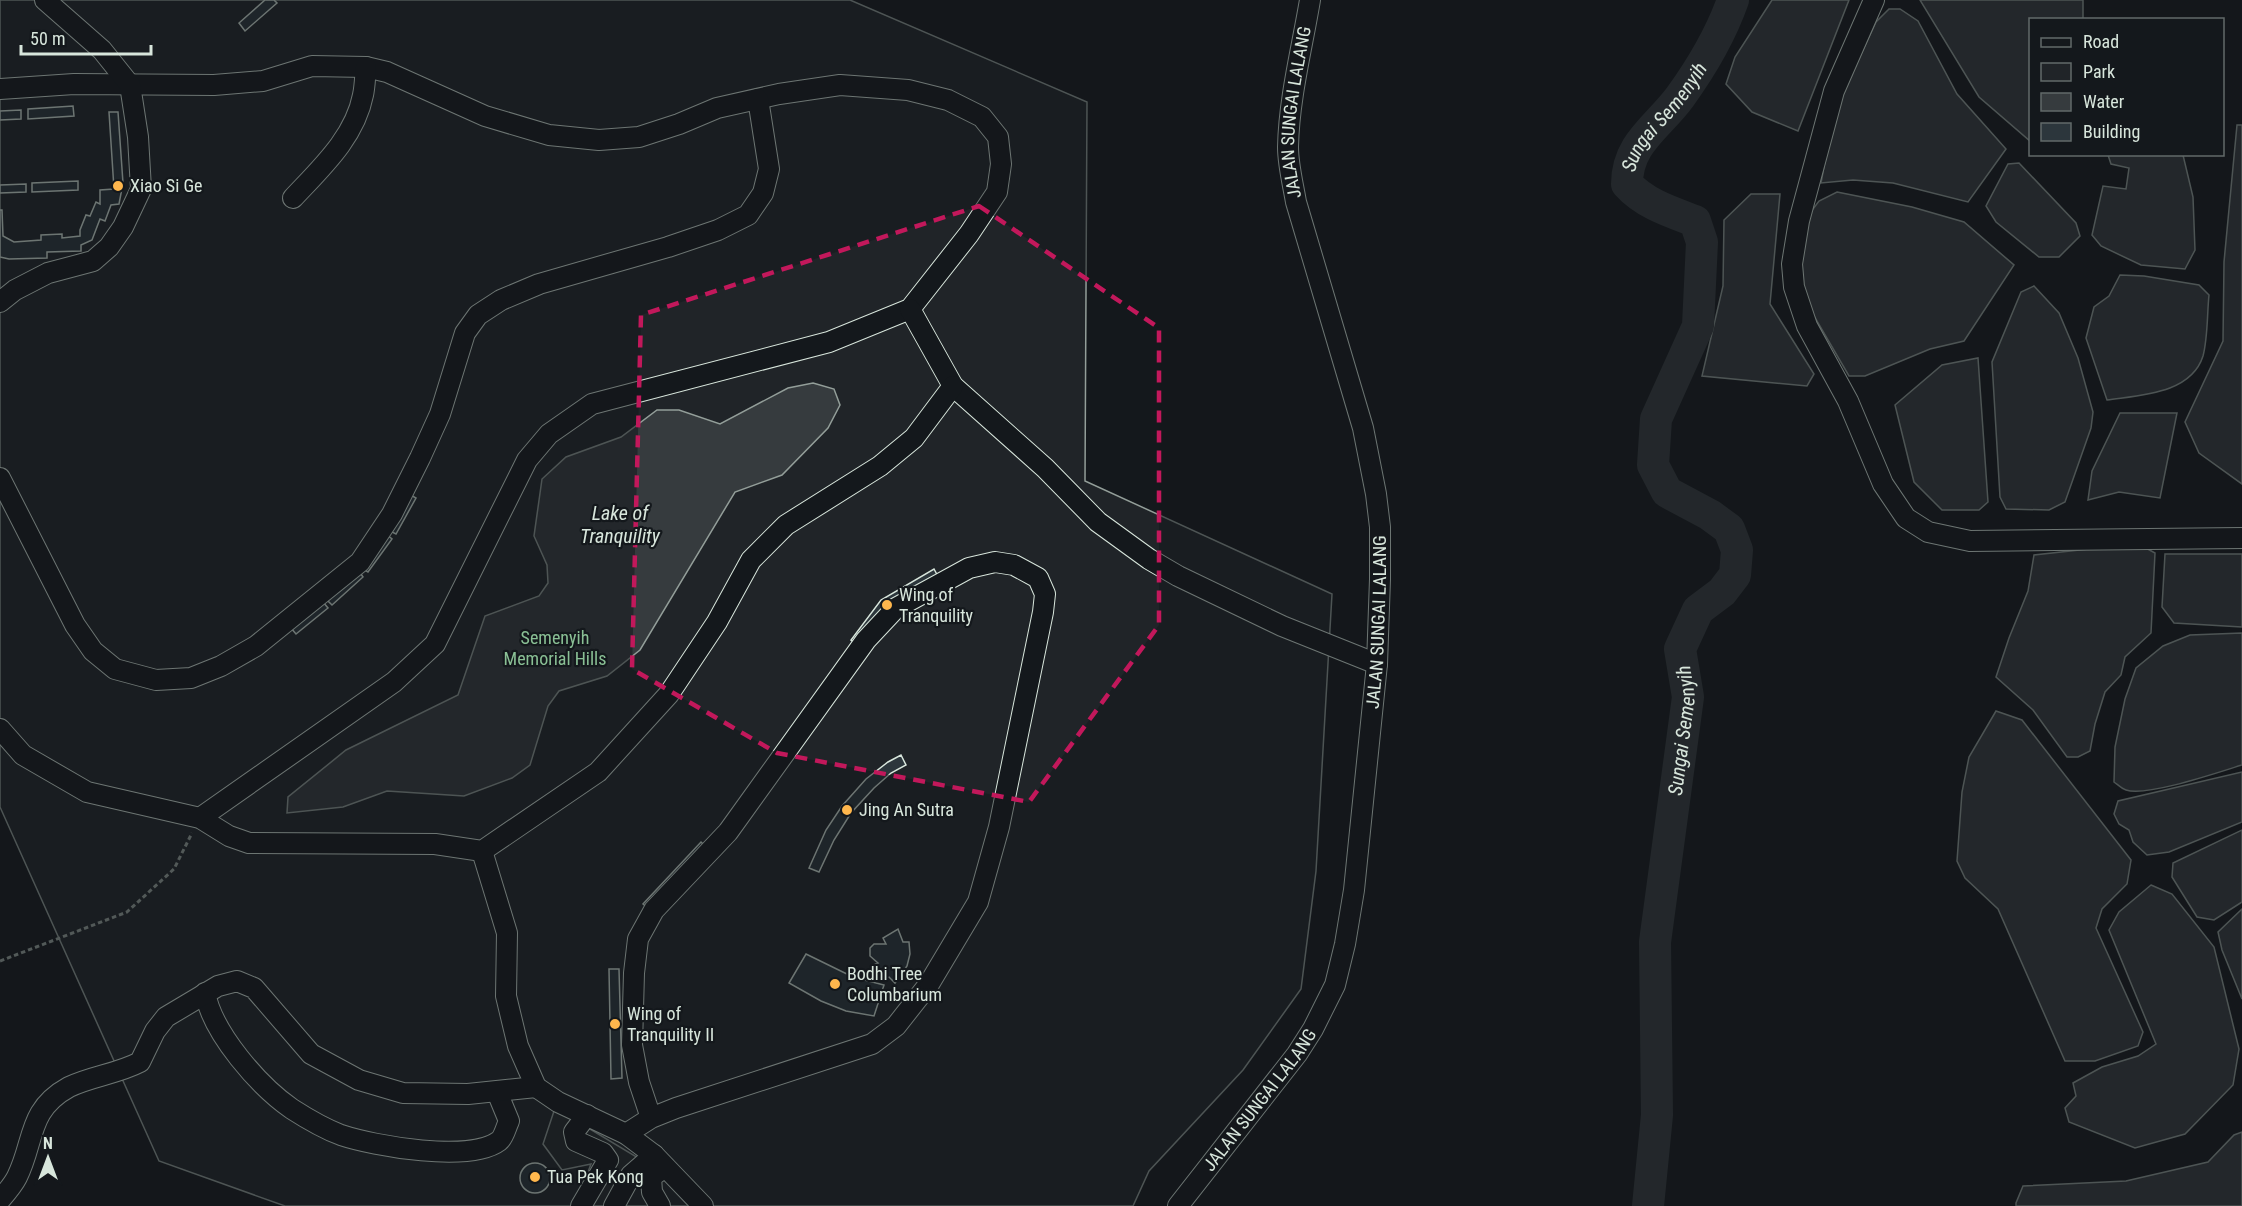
<svg xmlns="http://www.w3.org/2000/svg" width="2242" height="1206" font-family="'Roboto Condensed',sans-serif">
  <style>
    .green { fill: #202428; stroke: #939e99; stroke-width: 1.5 }
    .parking { fill: #24282b; stroke: #939e99; stroke-width: 1.5 }
    .water { fill: #363b3e; stroke: #939e99; stroke-width: 1.5 }
    .lines { fill: none; stroke-linecap: round; stroke-linejoin: round }
    .river { stroke: #363b3e; stroke-width: 32 }
    .building { fill: #2c363c; stroke: #d8e6dc; stroke-width: 1.5 }
    .minor-casing { stroke: #d8e6dc; stroke-width: 22 }
    .path { stroke: #9da8a2; stroke-width: 3; stroke-dasharray: 4.5 3; stroke-linecap: butt }
    .minor { stroke: #14181c; stroke-width: 20 }
    .marked { fill: none; stroke: #c2185b; stroke-width: 4.5; stroke-dasharray: 12 8; stroke-linejoin: round }
    .poi-dot { fill: #ffb74d; stroke: #14181c; stroke-width: 2 }
    .labels { text-anchor: middle; stroke-width: 4.5; stroke-linejoin: round; paint-order: stroke }
    .street-label { font-size: 18px; fill: #d8e6dc; stroke: #14181c }
    .poi-label { font-size: 18px; fill: #d8e6dc; stroke: #14181c; text-anchor: start }
    .park-label { font-size: 18px; fill: #8ac095; stroke: #14181c }
    .water-label { font-size: 20px; font-style: italic; fill: #d8e6dc; stroke: #14181c }
  </style>
  <rect width="100%" height="100%" fill="#14181c"/>
  <!-- green -->
  <path class="green" d="M0,0H850L1087,102L1085,481L1332,594L1316,871L1301,989L1243,1070L1149,1171L1133,1206H285L159,1161L0,807Z"/>
  <!-- parking -->
  <path class="parking" d="M555,1108L640,1159L622,1206H575L591,1164L562,1170L543,1144Z"/>
  <!-- water -->
  <g class="water">
    <path d="M1772,0H1849L1798,131L1752,112L1726,84L1735,57Z"/>
    <path d="M1920,0H2083V19L2030,20V141L1979,97Z"/>
    <path d="M1889,9H1900L1918,21L1957,94L2006,149L1968,202L1893,183L1853,180L1821,183L1834,112L1876,22Z"/>
    <path d="M2237,125H2242V484L2199,453L2185,422L2223,341L2224,262Z"/>
    <path d="M2108,155H2183L2193,197L2195,250L2185,269L2141,265L2101,246L2092,235L2103,186L2126,189L2129,168L2111,164Z"/>
    <path d="M2019,163L2076,223L2080,236L2059,257H2039L1996,222L1986,206L2008,164Z"/>
    <path d="M1837,192L1912,207L1964,222L2014,265L1964,341L1930,349L1865,376H1849L1800,292L1804,221L1819,201Z"/>
    <path d="M1751,194H1780L1770,304L1814,374L1807,386L1702,376L1723,286L1724,220Z"/>
    <path d="M2120,275L2144,276L2199,285L2209,295C2207,314 2208,337 2203,356C2191,394 2140,395 2107,400L2086,338L2094,307L2109,296Z"/>
    <path d="M2034,286L2059,313L2078,358L2093,412L2091,428L2065,502L2049,510L2006,509L2000,497L1992,362L2021,292Z"/>
    <path d="M1978,358L1988,502L1979,510H1942L1914,482L1895,405L1942,365Z"/>
    <path d="M813,383L834,389L840,405L828,428L782,475L735,492L640,650L607,676L559,691L548,706L530,765L512,778L464,796L387,791L343,807L287,813L288,797L346,750L458,695L485,616L539,596L548,583L547,565L534,536L542,479L566,457L621,437L657,410H679L720,424L788,388Z"/>
    <path d="M2120,413H2177L2160,498L2119,492L2088,500L2092,471Z"/>
    <path d="M2116,546L2144,547L2155,553L2151,633L2125,657L2121,675L2105,692L2095,724L2090,751L2078,757H2067L2033,710L1996,677L2009,638L2028,591L2034,555Z"/>
    <path d="M2165,554H2242V627L2174,623L2162,607Z"/>
    <path d="M2242,633V765C2219,772 2147,797 2126,790C2122,789 2117,784 2114,782L2115,747L2125,699L2136,668L2163,646L2190,635Z"/>
    <path d="M1996,711L2022,720L2131,860L2127,884L2102,909L2096,928L2143,1032L2138,1046L2095,1061H2065L1998,909L1965,878L1957,861L1962,792L1969,757Z"/>
    <path d="M2242,772V822L2169,852L2147,855L2133,842L2129,830L2119,824L2114,814L2118,801Z"/>
    <path d="M2242,830V902L2214,920L2197,917L2172,877L2173,863Z"/>
    <path d="M2151,885L2172,894L2214,947L2239,1049L2233,1085L2185,1134L2135,1148L2069,1122L2065,1108L2076,1096L2073,1083L2102,1067L2138,1056L2156,1044L2109,930L2119,912Z"/>
    <path d="M2242,909V999L2222,950L2218,932Z"/>
    <path d="M2242,1132V1206H2016V1203L2023,1186L2126,1181L2208,1162L2234,1135Z"/>
  </g>
  <g class="lines">
    <!-- river -->
    <path class="river" id="s1" d="M1648,1206L1657,1115L1655,942L1688,697L1680,649L1698,610L1722,592L1735,575L1737,550L1729,529L1710,515L1667,492L1653,465L1656,419L1698,326L1702,242L1695,221C1671,212 1645,204 1627,184C1627,143 1658,127 1680,97C1701,68 1721,34 1733,0"/>
  </g>
  <!-- building -->
  <g class="building">
    <path d="M265,0H274L277,3L245,31L239,23Z"/>
    <path d="M73,106L74,116L28,119V109Z"/>
    <path d="M21,110V119L0,120V111Z"/>
    <path d="M109,112H118L123,183L119,204L111,205L105,221L100,219L92,240L81,245V251L47,252V258L9,259L0,257V210H2L3,236L14,242L41,240V235L62,234V238L80,236V230L86,215L90,216L96,202L100,204V190L114,189Z"/>
    <path d="M78,181V190L32,192V183Z"/>
    <path d="M26,184V192L0,193V185Z"/>
    <path d="M409,494L416,498L396,534L388,530Z"/>
    <path d="M386,534L392,539L368,572L361,568Z"/>
    <path d="M934,569L940,580L860,647L851,640L881,600Z"/>
    <path d="M359,571L363,577L332,605L326,599Z"/>
    <path d="M323,602L328,608L296,634L291,628Z"/>
    <path d="M901,755L906,765L891,773L874,788L851,813L834,840L819,872L809,868L826,830L842,806L866,779L888,762Z"/>
    <path d="M701,842L707,848L650,910L643,904Z"/>
    <path d="M898,929L903,942H909L910,954L907,966L895,983L889,977L875,981L872,966L878,963L870,956V948L874,944H886L883,938Z"/>
    <path d="M806,954L853,977L884,985L874,1016L846,1011L821,1001L789,983Z"/>
    <path d="M609,969H619L622,1078L611,1079Z"/>
    <circle cx="535" cy="1178" r="15"/>
  </g>
  <g class="lines">
    <!-- minor casing -->
    <g class="minor-casing">
      <g id="minor">
        <path d="M1874,0L1834,91L1799,221L1792,264L1794,287L1807,326L1848,401L1883,484L1906,518L1928,532L1970,541L2242,538"/>
        <path d="M0,89L74,84L214,85L263,81L312,66L366,67L387,72L485,116L549,135L599,140L639,137L679,124L717,108L779,94L840,85L908,90L948,100L982,117L998,137L1001,164L997,192L969,234L910,309L829,342L592,404L549,434L527,460L435,644L394,682L200,818"/>
        <path d="M293,198C321,168 355,137 363,95C365,86 365,76 366,67"/>
        <path d="M0,302L15,290L48,273L93,261L109,247L123,227L141,189L138,137L130,85L102,50L45,0"/>
        <path d="M910,309L953,386L1045,468L1098,522L1149,559L1178,576L1282,626L1377,664"/>
        <path d="M0,478L75,625L93,651L115,669L156,680L191,678L221,666L256,646L360,562L392,514L420,458L440,414L465,333L478,315L501,300L539,284L668,247L718,230L748,215L763,193L769,169L758,99"/>
        <path d="M0,729L23,755L87,792L200,818L229,836L249,843L435,844L482,851L598,772L669,694L717,622L751,560L786,525L880,466L914,438L953,386"/>
        <path d="M482,851L507,933L506,996L518,1046L536,1087L558,1102L626,1134L654,1155L703,1206"/>
        <path d="M205,993C213,1034 259,1086 292,1109C306,1118 325,1129 341,1135C374,1146 470,1163 499,1141C504,1137 506,1127 509,1121L497,1092"/>
        <path d="M626,1134L651,1118L676,1108L872,1044L896,1026L929,984L978,902L999,827L1043,612L1045,594L1038,578L1014,565L995,562L969,568L896,608L866,640L728,832L654,910L638,939L634,973L632,1045L639,1082L651,1118"/>
        <path d="M0,1200C6,1193 13,1185 17,1177C35,1141 27,1110 69,1087C92,1076 117,1074 140,1062L155,1031L166,1017L218,986L237,981L254,988L311,1054L359,1080L403,1093L468,1094L536,1087"/>
        <path d="M581,1206L608,1160L603,1153L576,1141L574,1132L587,1115"/>
        <path d="M614,1206L631,1175L654,1155"/>
        <path d="M660,1206L652,1192L651,1177L665,1167"/>
        <path id="s2" d="M1178,1206L1297,1054L1313,1029L1335,985L1345,944L1354,890L1377,664L1380,579V527L1376,494L1363,428L1296,202C1293,184 1288,165 1288,147C1289,98 1302,48 1310,0"/>
      </g>
    </g>
    <!-- path -->
    <path class="path" d="M0,961L127,912L174,869L192,833"/>
    <!-- minor -->
    <use href="#minor" class="minor"/>
  </g>
  <!-- marked area -->
  <path d="M0 0H2242V1206H0ZM979,206L1159,328V625L1029,802L777,753L632,669L641,315Z" fill="#14181c" fill-opacity=".55" fill-rule="evenodd"/>
  <path class="marked" d="M979,206L1159,328V625L1029,802L777,753L632,669L641,315Z"/>
  <!-- markers -->
  <g class="poi-dot">
    <circle cx="118" cy="186" r="6"/>
    <circle cx="887" cy="605" r="6"/>
    <circle cx="847" cy="810" r="6"/>
    <circle cx="835" cy="984" r="6"/>
    <circle cx="615" cy="1024" r="6"/>
    <circle cx="535" cy="1177" r="6"/>
  </g>
  <g class="labels">
    <!-- street labels -->
    <g class="street-label">
      <text dy="6" stroke="none"><textPath href="#s2" startOffset="1160">JALAN SUNGAI LALANG</textPath></text>
      <text dy="6" stroke="none"><textPath href="#s2" startOffset="638">JALAN SUNGAI LALANG</textPath></text>
      <text dy="6" stroke="none"><textPath href="#s2" startOffset="134">JALAN SUNGAI LALANG</textPath></text>
    </g>
    <!-- poi labels -->
    <g class="poi-label">
      <text x="130" y="192">Xiao Si Ge</text>
      <text x="899" y="601">Wing of<tspan x="899" dy="21">Tranquility</tspan></text>
      <text x="859" y="816">Jing An Sutra</text>
      <text x="847" y="980">Bodhi Tree<tspan x="847" dy="21">Columbarium</tspan></text>
      <text x="627" y="1020">Wing of<tspan x="627" dy="21">Tranquility II</tspan></text>
      <text x="547" y="1183">Tua Pek Kong</text>
    </g>
    <!-- park labels -->
    <g class="park-label">
      <text x="555" y="644">Semenyih<tspan x="555" dy="21">Memorial Hills</tspan></text>
    </g>
    <!-- water labels -->
    <g class="water-label">
      <text dy="7" stroke="none"><textPath href="#s1" startOffset="1216">Sungai Semenyih</textPath></text>
      <text x="620" y="520">Lake of<tspan x="620" dy="23">Tranquility</tspan></text>
      <text dy="7" stroke="none"><textPath href="#s1" startOffset="478">Sungai Semenyih</textPath></text>
    </g>
  </g>
  <!-- legend -->
  <rect x="2029" y="18" width="195" height="138" fill="#14181c" stroke="#626a69" stroke-width="1.5"/>
  <rect x="2041" y="38" width="30" height="9" fill="#14181c" stroke="#626a69" stroke-width="1.5"/>
  <text x="2083" y="48" font-size="18" fill="#d8e6dc">Road</text>
  <rect x="2041" y="63" width="30" height="18" fill="#202428" stroke="#626a69" stroke-width="1.5"/>
  <text x="2083" y="78" font-size="18" fill="#d8e6dc">Park</text>
  <rect x="2041" y="93" width="30" height="18" fill="#363b3e" stroke="#626a69" stroke-width="1.5"/>
  <text x="2083" y="108" font-size="18" fill="#d8e6dc">Water</text>
  <rect x="2041" y="123" width="30" height="18" fill="#2c363c" stroke="#626a69" stroke-width="1.5"/>
  <text x="2083" y="138" font-size="18" fill="#d8e6dc">Building</text>
  <!-- north arrow -->
  <g transform="translate(48 1158)" stroke="#14181c" stroke-width="4.5" paint-order="stroke">
  <path d="M0-4.5L10 22L0 15L-10 22Z" fill="#d8e6dc"/>
  <text y="-9" font-size="16" font-weight="bold" text-anchor="middle" fill="#d8e6dc">N</text>
  </g>
  <!-- scale -->
  <path d="M21 45v9h130v-9" fill="none" stroke="#d8e6dc" stroke-width="3"/>
  <text x="30" y="45" font-size="18" fill="#d8e6dc" stroke="#14181c" stroke-width="4.5" paint-order="stroke">50 m</text>
</svg>
